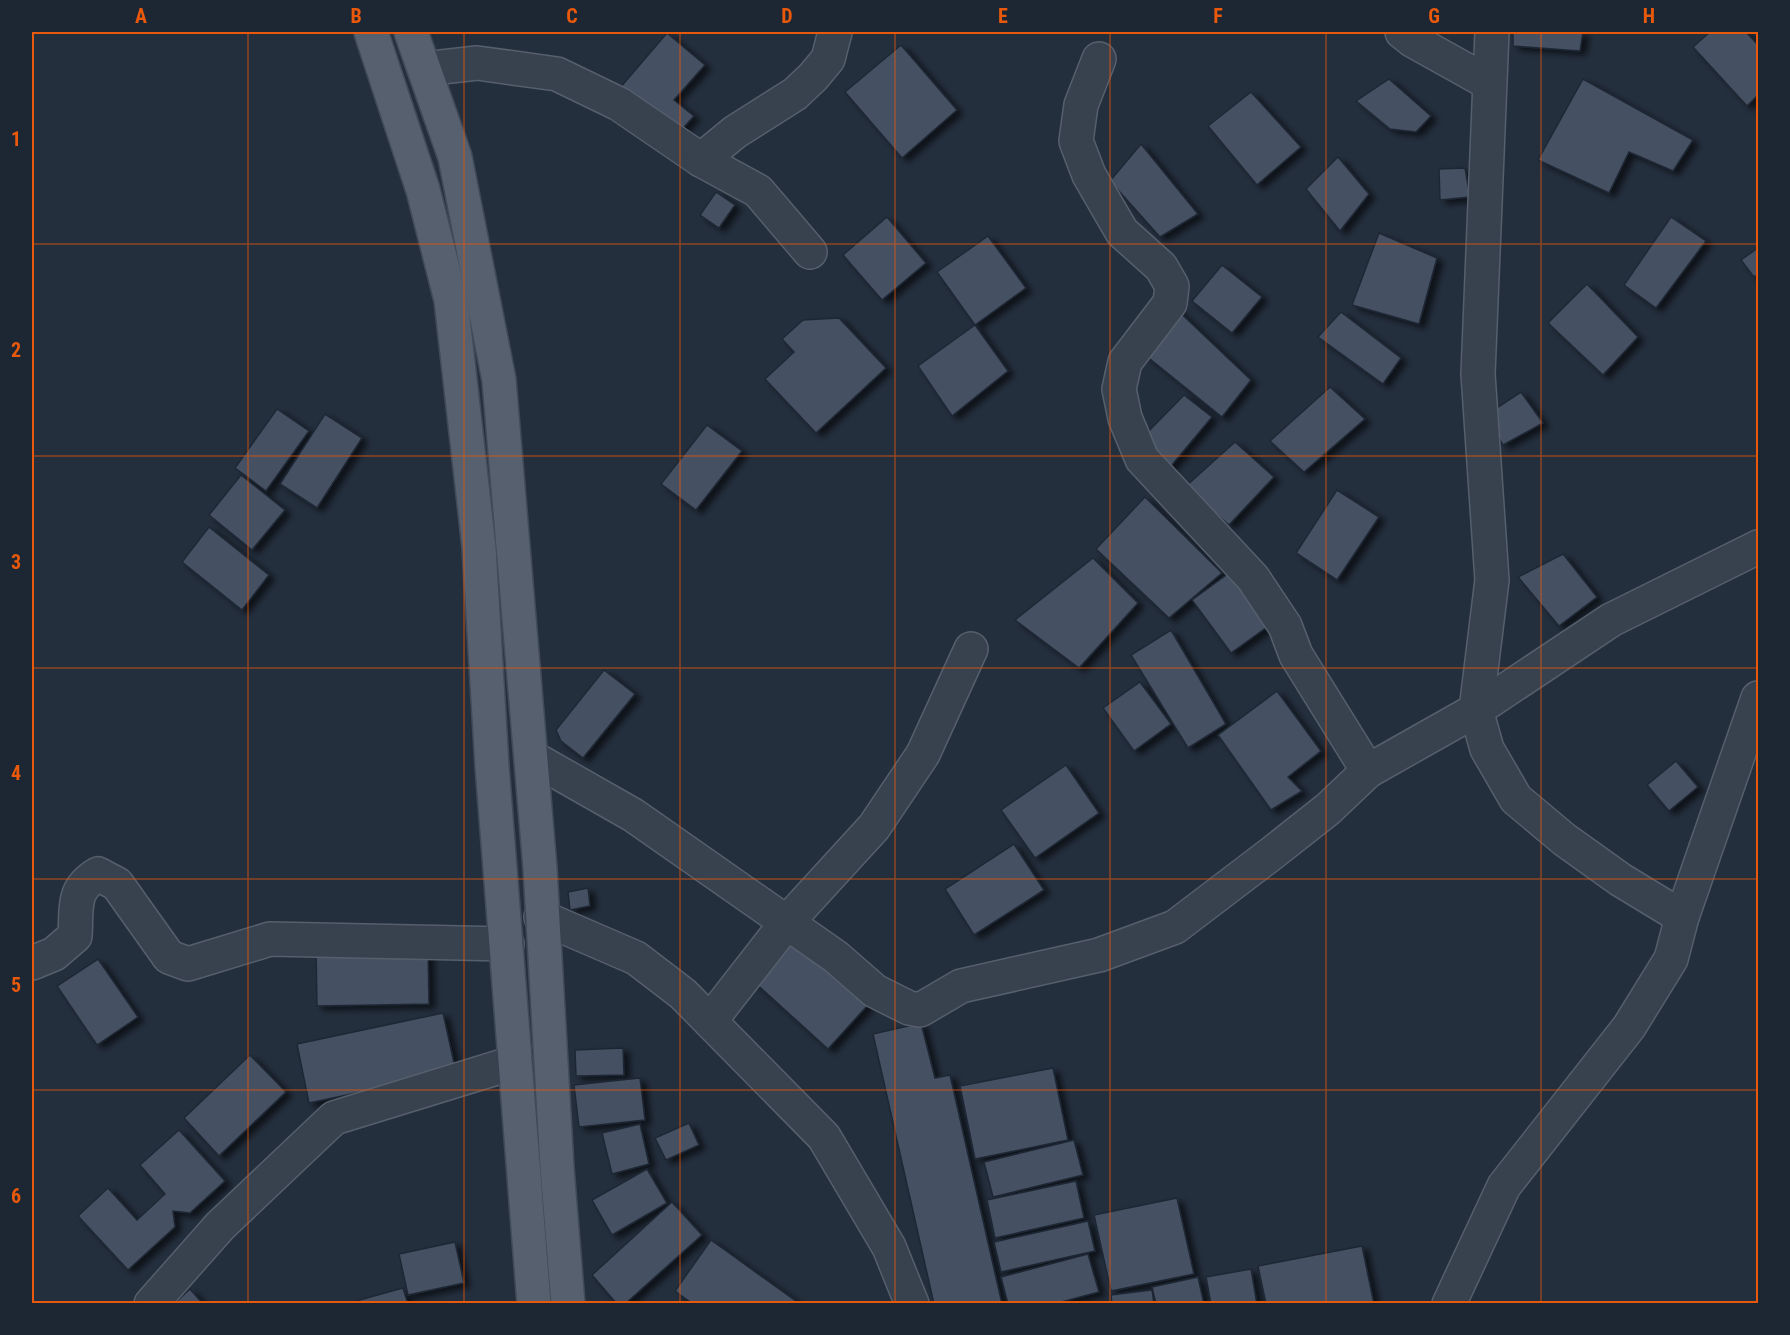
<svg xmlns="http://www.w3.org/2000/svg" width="1790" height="1335" font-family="'Roboto Condensed',sans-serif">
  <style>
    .building { fill: #455162; stroke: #1f2835; stroke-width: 1.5; filter: url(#shadow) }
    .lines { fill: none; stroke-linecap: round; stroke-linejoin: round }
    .street-casing { stroke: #565f6c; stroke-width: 36 }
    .primary-casing { stroke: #414a57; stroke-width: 36 }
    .street { stroke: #38414e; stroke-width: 33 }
    .primary { stroke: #56606e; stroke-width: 33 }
    .grid { fill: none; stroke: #e8590c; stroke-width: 1.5; stroke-opacity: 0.55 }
    .neatline { fill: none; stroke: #e8590c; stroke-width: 2 }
    .grid-label { font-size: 20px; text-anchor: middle; font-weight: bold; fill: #e8590c }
  </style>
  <defs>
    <filter id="shadow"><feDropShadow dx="6" dy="4" stdDeviation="3" flood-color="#0009"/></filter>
  </defs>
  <rect width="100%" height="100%" fill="#242f3e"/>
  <!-- building -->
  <g class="building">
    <path d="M1513,32H1583L1580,51L1513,46Z"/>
    <path d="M1710,32H1746L1758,45V95L1747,106L1693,47Z"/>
    <path d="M667,33L705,65L674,100L694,116L675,137L619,89Z"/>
    <path d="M901,45L957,110L902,158L845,92Z"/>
    <path d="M1389,79L1431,116L1416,132L1390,129L1356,101Z"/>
    <path d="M1583,79L1693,140L1673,171L1629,152L1609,193L1538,160Z"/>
    <path d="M1251,92L1301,147L1257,185L1208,126Z"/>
    <path d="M1141,144L1198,214L1160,237L1110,181Z"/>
    <path d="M1338,157L1369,194L1340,231L1306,189Z"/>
    <path d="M1465,168L1470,197L1440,200L1439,169Z"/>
    <path d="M716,192L735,205L719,228L700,215Z"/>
    <path d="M887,217L926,263L882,300L843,255Z"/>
    <path d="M1671,217L1706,241L1656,308L1624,285Z"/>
    <path d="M1379,233L1437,258L1419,324L1352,305Z"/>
    <path d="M988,236L1026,288L975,325L937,272Z"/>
    <path d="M1758,248V274L1754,277L1741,260Z"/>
    <path d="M1222,265L1262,297L1232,333L1192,301Z"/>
    <path d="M1587,284L1638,337L1603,375L1548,323Z"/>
    <path d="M1170,303L1251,380L1222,417L1145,355Z"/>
    <path d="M1341,312L1401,358L1383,384L1318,337Z"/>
    <path d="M839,318L886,368L816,433L765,379L794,352L782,339L803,320Z"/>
    <path d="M975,325L1008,371L952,416L918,366Z"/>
    <path d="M1330,387L1365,419L1304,472L1270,441Z"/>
    <path d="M1521,392L1543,423L1503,445L1486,415Z"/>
    <path d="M1184,395L1212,417L1166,472L1143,437Z"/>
    <path d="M277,409L309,431L266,491L235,468Z"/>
    <path d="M325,414L362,438L317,508L280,484Z"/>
    <path d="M707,425L742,451L696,510L661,484Z"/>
    <path d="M1235,442L1274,477L1229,525L1185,487Z"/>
    <path d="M241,475L285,510L252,550L209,515Z"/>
    <path d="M1337,490L1379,517L1337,580L1296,553Z"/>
    <path d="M1145,497L1222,573L1169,618L1096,549Z"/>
    <path d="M209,527L269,575L242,610L182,562Z"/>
    <path d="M1563,554L1597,597L1559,626L1518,577Z"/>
    <path d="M1093,558L1138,603L1079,668L1015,620Z"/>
    <path d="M1229,573L1267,627L1231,653L1192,600Z"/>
    <path d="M1171,630L1226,724L1188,748L1131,655Z"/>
    <path d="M604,670L635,694L583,758L561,741L556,730Z"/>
    <path d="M1140,682L1171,724L1134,751L1103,708Z"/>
    <path d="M1277,691L1321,751L1288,777L1302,791L1271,810L1218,735Z"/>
    <path d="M1676,761L1698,787L1669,811L1647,785Z"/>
    <path d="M1066,765L1099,813L1035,858L1001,810Z"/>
    <path d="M1014,844L1044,890L974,935L945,889Z"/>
    <path d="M588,888L590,906L570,910L568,892Z"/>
    <path d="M791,936L868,1005L828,1049L752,980Z"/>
    <path d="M428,947L429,1004L317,1006L316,948Z"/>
    <path d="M98,959L138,1017L97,1045L57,986Z"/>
    <path d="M443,1013L456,1072L309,1103L297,1044Z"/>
    <path d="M921,1023L935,1078L950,1075L1002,1304H934L873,1034Z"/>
    <path d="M623,1048L624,1075L576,1076L575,1050Z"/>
    <path d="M250,1055L286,1092L219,1156L184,1118Z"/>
    <path d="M1053,1068L1068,1140L975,1159L960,1086Z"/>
    <path d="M640,1078L645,1120L579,1127L574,1085Z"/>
    <path d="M689,1123L699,1145L666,1160L655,1138Z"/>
    <path d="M640,1124L649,1164L612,1174L602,1133Z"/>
    <path d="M179,1130L225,1181L190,1213L173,1211L175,1227L128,1270L78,1216L108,1188L137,1220L165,1194L140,1165Z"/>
    <path d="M1074,1140L1083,1175L993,1197L984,1162Z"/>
    <path d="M647,1169L667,1203L612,1235L592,1200Z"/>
    <path d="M1076,1181L1084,1218L995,1238L987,1200Z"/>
    <path d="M1177,1198L1194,1274L1111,1291L1094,1215Z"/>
    <path d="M672,1202L702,1235L625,1304H617L592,1275Z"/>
    <path d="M1088,1221L1095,1251L1001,1272L994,1242Z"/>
    <path d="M711,1240L800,1304H693L675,1291Z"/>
    <path d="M455,1242L464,1283L408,1295L399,1254Z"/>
    <path d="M1362,1246L1374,1304H1266L1258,1266Z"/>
    <path d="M1088,1254L1099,1292L1054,1304H1008L1001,1277Z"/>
    <path d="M1251,1269L1257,1304H1211L1206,1277Z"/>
    <path d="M1198,1277L1204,1304H1156L1152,1287Z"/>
    <path d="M403,1288L408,1304H357L356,1301Z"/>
    <path d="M190,1289L203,1304H174Z"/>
    <path d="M1152,1290L1154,1304H1112L1111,1295Z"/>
  </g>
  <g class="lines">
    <!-- street casing -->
    <g class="street-casing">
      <g id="street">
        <path d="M1402,32L1412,40L1489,83"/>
        <path d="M1492,32L1478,374L1492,580L1476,710L1487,749L1516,799L1565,840L1621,880L1682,917"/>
        <path d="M1099,59L1081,105L1076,141L1089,175L1122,232L1161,267L1172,286L1170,303L1125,362L1119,389L1125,418L1142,459L1253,578L1285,626L1296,655L1368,771"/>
        <path d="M424,69L477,63L557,74L619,104L701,160L758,191L810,252"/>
        <path d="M701,160L735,132L795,94L813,77L828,59L835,32"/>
        <path d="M531,757L633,815L836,957L875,991L909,1008L920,1010L961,986L1099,955L1175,927L1271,854L1328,809L1368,771L1476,710L1611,620L1758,547"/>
        <path d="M541,917L636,958L683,994L824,1137L889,1247L912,1304"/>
        <path d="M32,963L54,954L75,936C77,908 71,890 98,874L117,884L169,957L188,964L270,939L507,944"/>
        <path d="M710,1021L787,922L874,827L923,754L971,649"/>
        <path d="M151,1304L220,1226L334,1118L516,1062"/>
        <path d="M1449,1304L1504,1186L1629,1027L1671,959L1682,917L1758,698"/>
      </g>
    </g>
    <!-- primary casing -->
    <g class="primary-casing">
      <g id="primary">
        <path d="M371,32L423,190L451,300L479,547L492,766L534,1304"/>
        <path d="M411,32L455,157L499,380L540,868L557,1168L568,1304"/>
      </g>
    </g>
    <!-- street -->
    <use href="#street" class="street"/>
    <!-- primary -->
    <use href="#primary" class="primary"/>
  </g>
  <!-- grid -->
  <path class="grid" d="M248,32V1304M464,32V1304M680,32V1304M895,32V1304M1110,32V1304M1326,32V1304M1541,32V1304M32,244H1758M32,456H1758M32,668H1758M32,879H1758M32,1090H1758"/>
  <!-- border -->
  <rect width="1790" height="1335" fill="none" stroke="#1d2633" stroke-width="66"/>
  <rect x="33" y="33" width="1724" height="1269" class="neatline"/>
  <g class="grid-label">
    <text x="141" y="23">A</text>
    <text x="356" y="23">B</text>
    <text x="572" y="23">C</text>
    <text x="787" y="23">D</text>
    <text x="1003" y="23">E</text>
    <text x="1218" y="23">F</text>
    <text x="1434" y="23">G</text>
    <text x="1649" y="23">H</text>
    <text x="16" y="146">1</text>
    <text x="16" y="357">2</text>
    <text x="16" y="569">3</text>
    <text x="16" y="780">4</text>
    <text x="16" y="992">5</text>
    <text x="16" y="1203">6</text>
  </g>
</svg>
